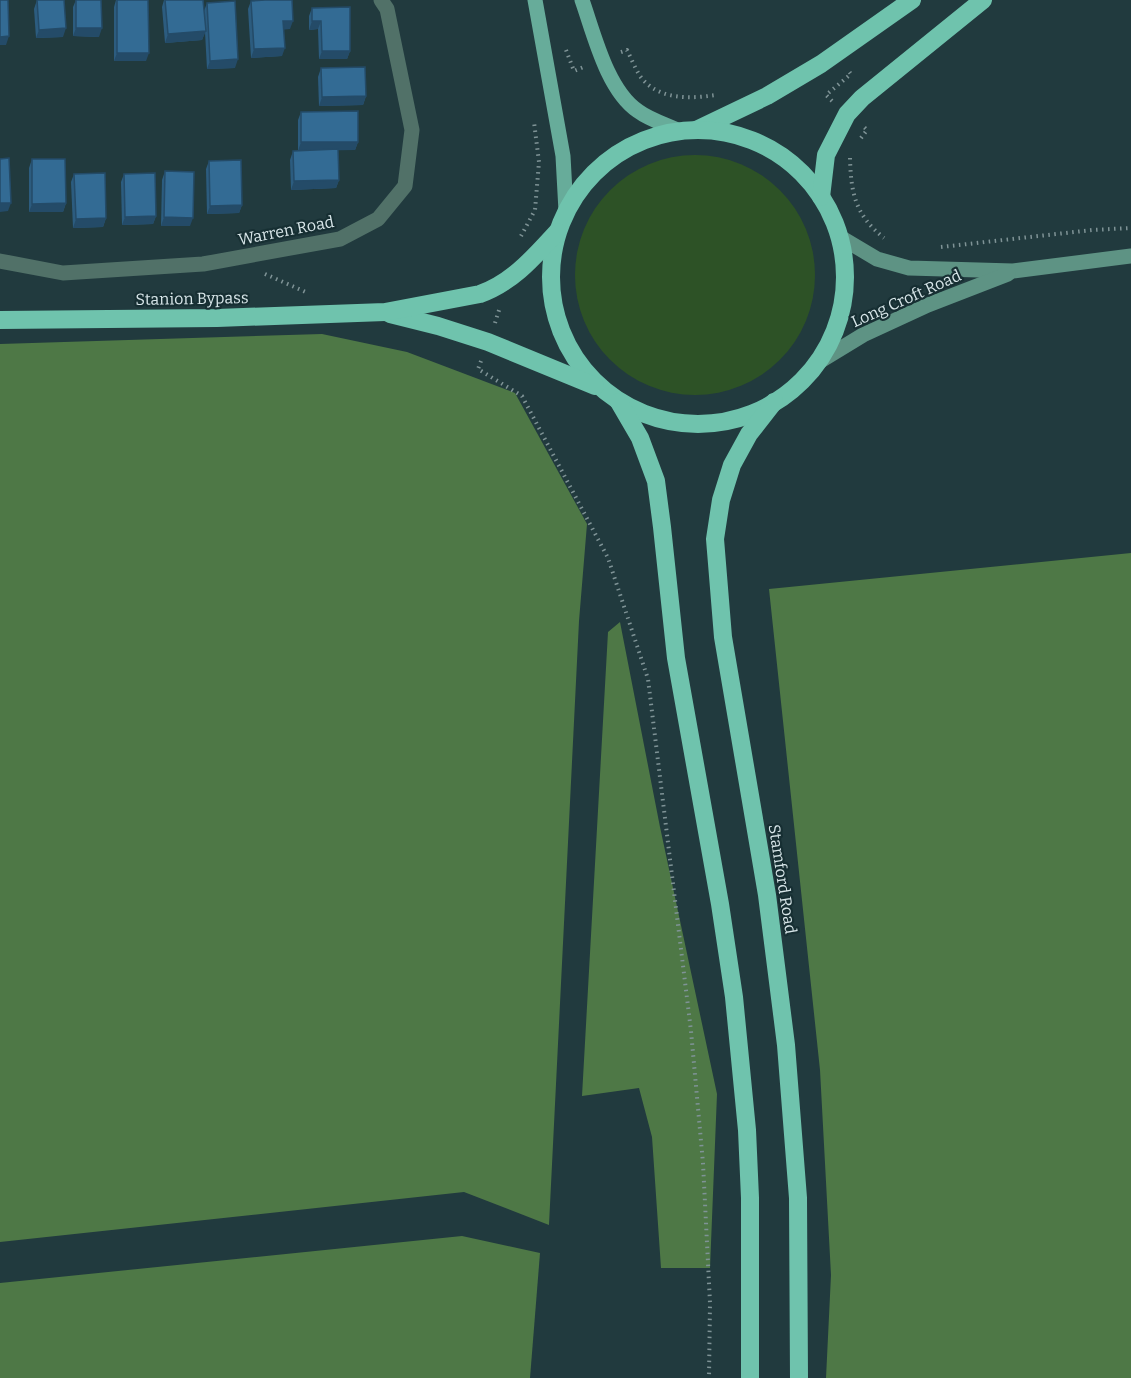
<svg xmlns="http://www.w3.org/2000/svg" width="1131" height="1378" font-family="Bitter,serif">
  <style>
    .green { fill: #2d5226 }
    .forest { fill: #4e7846 }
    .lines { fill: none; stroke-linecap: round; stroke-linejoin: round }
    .path { stroke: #7f9396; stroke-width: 4; stroke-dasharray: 1.5 4.5; stroke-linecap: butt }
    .street { stroke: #517168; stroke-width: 15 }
    .secondary { stroke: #5e9384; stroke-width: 15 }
    .primary { stroke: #67ac9a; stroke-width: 15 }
    .highway { stroke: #6fc3ad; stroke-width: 18 }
    .wall { fill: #2c5c7f }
    .shaded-wall { fill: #244b68 }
    .building { fill: #336b94; stroke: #244b68; stroke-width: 1.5 }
    .labels { text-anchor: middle; stroke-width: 4.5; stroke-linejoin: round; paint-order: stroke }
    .street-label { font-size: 16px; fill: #d8e6e9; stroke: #172f33 }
  </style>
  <rect width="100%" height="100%" fill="#213a3e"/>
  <!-- green -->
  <circle class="green" cx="695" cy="275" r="120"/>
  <!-- forest -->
  <g class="forest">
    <path d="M322,334L407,352L515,393L587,524L579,621L549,1225L464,1192L0,1242V344Z"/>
    <path d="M1131,553V1378H826L831,1275L820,1070L769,589Z"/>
    <path d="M620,622L660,827L717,1094L710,1268H661L652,1137L639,1088L582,1096L608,632Z"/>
    <path d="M462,1236L540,1253L530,1378H0V1283Z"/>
  </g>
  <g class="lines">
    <!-- path -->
    <g class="path">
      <path d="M566,50L574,71L586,66"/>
      <path d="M621,52L627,50C631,58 635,68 640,76C657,100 690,99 716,95"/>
      <path d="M832,101L826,95L851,74L847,69"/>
      <path d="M861,138L867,130L863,126"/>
      <path d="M850,158C851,193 855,215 884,238"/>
      <path d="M521,236L535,210L539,162L534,122"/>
      <path d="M941,247L1092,230L1131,228"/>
      <path d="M265,274L308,293"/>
      <path d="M495,323L500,307"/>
      <path d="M481,361L478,369L522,396L608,558L648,679L691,1031L703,1163L710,1303L709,1378"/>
    </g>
    <!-- street -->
    <path class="street" d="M0,261L63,273L203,264L340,239L378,219L405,186L412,130L387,9L381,0"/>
    <!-- secondary -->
    <g class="secondary">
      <path d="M840,237L877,259L909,268L1013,271L1131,256"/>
      <path d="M817,363L863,335L928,305L1008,274"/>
    </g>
    <!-- primary -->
    <g class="primary">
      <path d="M535,0L563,156L566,211"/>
      <path d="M582,0C594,34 607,90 638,111C650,120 667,125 680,131"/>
    </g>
    <!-- highway -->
    <g class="highway">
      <path d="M696,130L767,96L821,64L912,0"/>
      <circle cx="698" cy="277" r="147"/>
      <path d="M821,197L826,155L847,114L862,98L983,0"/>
      <path d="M390,314L438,326L488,342L595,386"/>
      <path d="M0,320L217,318L385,312L480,294C513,282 534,257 557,232"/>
      <path d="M619,402L640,438L656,481L662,527L676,658L720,904L734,997L747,1130L750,1198V1378"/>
      <path d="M774,402L749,434L732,465L721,500L715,539L723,637L767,895L786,1045L798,1198L799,1378"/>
    </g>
  </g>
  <!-- wall -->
  <g class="wall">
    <path d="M37,0L63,37L36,38L34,9Z"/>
    <path d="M76,0L99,37L73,36V7Z"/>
    <path d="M116,0H148L146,61H114V7Z"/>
    <path d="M164,0H203L204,11L207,3L235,68L207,69L205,32L202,40L165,43L162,7Z"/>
    <path d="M251,1L290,29H284L282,56L251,58L248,9Z"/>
    <path d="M312,8L350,51L347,59H319L318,29L309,30V16Z"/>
    <path d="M321,68L366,96L363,105L319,106L318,77Z"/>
    <path d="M301,112L358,142L355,150H338L339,180L336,188L291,190L290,160L293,151H298V120Z"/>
    <path d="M32,159L66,203L63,212H29V168Z"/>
    <path d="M209,161L242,205L239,213L207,214L206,169Z"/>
    <path d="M165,171L190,226H161L162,180Z"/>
    <path d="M74,174L106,218L103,227L73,228L71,182Z"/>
    <path d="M124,174L156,216L153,224L122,225L121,182Z"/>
  </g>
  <!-- shaded-wall -->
  <g class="shaded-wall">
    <path d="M283,21H293L290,29L280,30Z"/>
    <path d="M312,21H321L318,29L309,30Z"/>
    <path d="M66,28L63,37L36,38L39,30Z"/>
    <path d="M76,28H102L99,37L73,36Z"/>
    <path d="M206,31L202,40L165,43L168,34Z"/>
    <path d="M9,36L6,45H0V37Z"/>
    <path d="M285,48L282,56L251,58L254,49Z"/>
    <path d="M322,51H350L347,59H319Z"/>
    <path d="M117,53H149L146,61H114Z"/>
    <path d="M238,59L235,68L207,69L210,61Z"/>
    <path d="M366,96L363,105L319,106L322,97Z"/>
    <path d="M301,142H358L355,150L298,151Z"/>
    <path d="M339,180L336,188L291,190L294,181Z"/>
    <path d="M0,203H11L8,211L0,212Z"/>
    <path d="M66,203L63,212H29L32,204Z"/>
    <path d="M242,205L239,213L207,214L210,206Z"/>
    <path d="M156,216L153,224L122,225L125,217Z"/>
    <path d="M164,217L193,218L190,226H161Z"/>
    <path d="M106,218L103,227L73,228L76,219Z"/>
  </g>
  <!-- building -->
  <g class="building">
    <path d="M0,0H8L9,36L0,37Z"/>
    <path d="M37,0H64L66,28L39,30Z"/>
    <path d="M76,0H101L102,28H76Z"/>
    <path d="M117,0H148L149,53H117Z"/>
    <path d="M165,0H203L206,31L168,34Z"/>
    <path d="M265,0H292L293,21H283L285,48L254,49L251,1Z"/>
    <path d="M235,1L238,59L210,61L207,3Z"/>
    <path d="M350,7V51H322L321,21H312V8Z"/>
    <path d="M365,67L366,96L322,97L321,68Z"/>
    <path d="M358,111V142H301V112Z"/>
    <path d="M338,149L339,180L294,181L293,151Z"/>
    <path d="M9,158L11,203H0V159Z"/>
    <path d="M32,159H65L66,203L32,204Z"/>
    <path d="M241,160L242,205L210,206L209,161Z"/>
    <path d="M165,171L194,172L193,218L164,217Z"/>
    <path d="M105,173L106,218L76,219L74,174Z"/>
    <path d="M155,173L156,216L125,217L124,174Z"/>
  </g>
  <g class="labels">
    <!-- street labels -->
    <g class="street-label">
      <text transform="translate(286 230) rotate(-11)" y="6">Warren Road</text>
      <text transform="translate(192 298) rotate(-1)" y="6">Stanion Bypass</text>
      <text transform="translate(906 298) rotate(-24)" y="6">Long Croft Road</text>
      <text transform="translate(783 879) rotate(81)" y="6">Stamford Road</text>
    </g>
  </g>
</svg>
